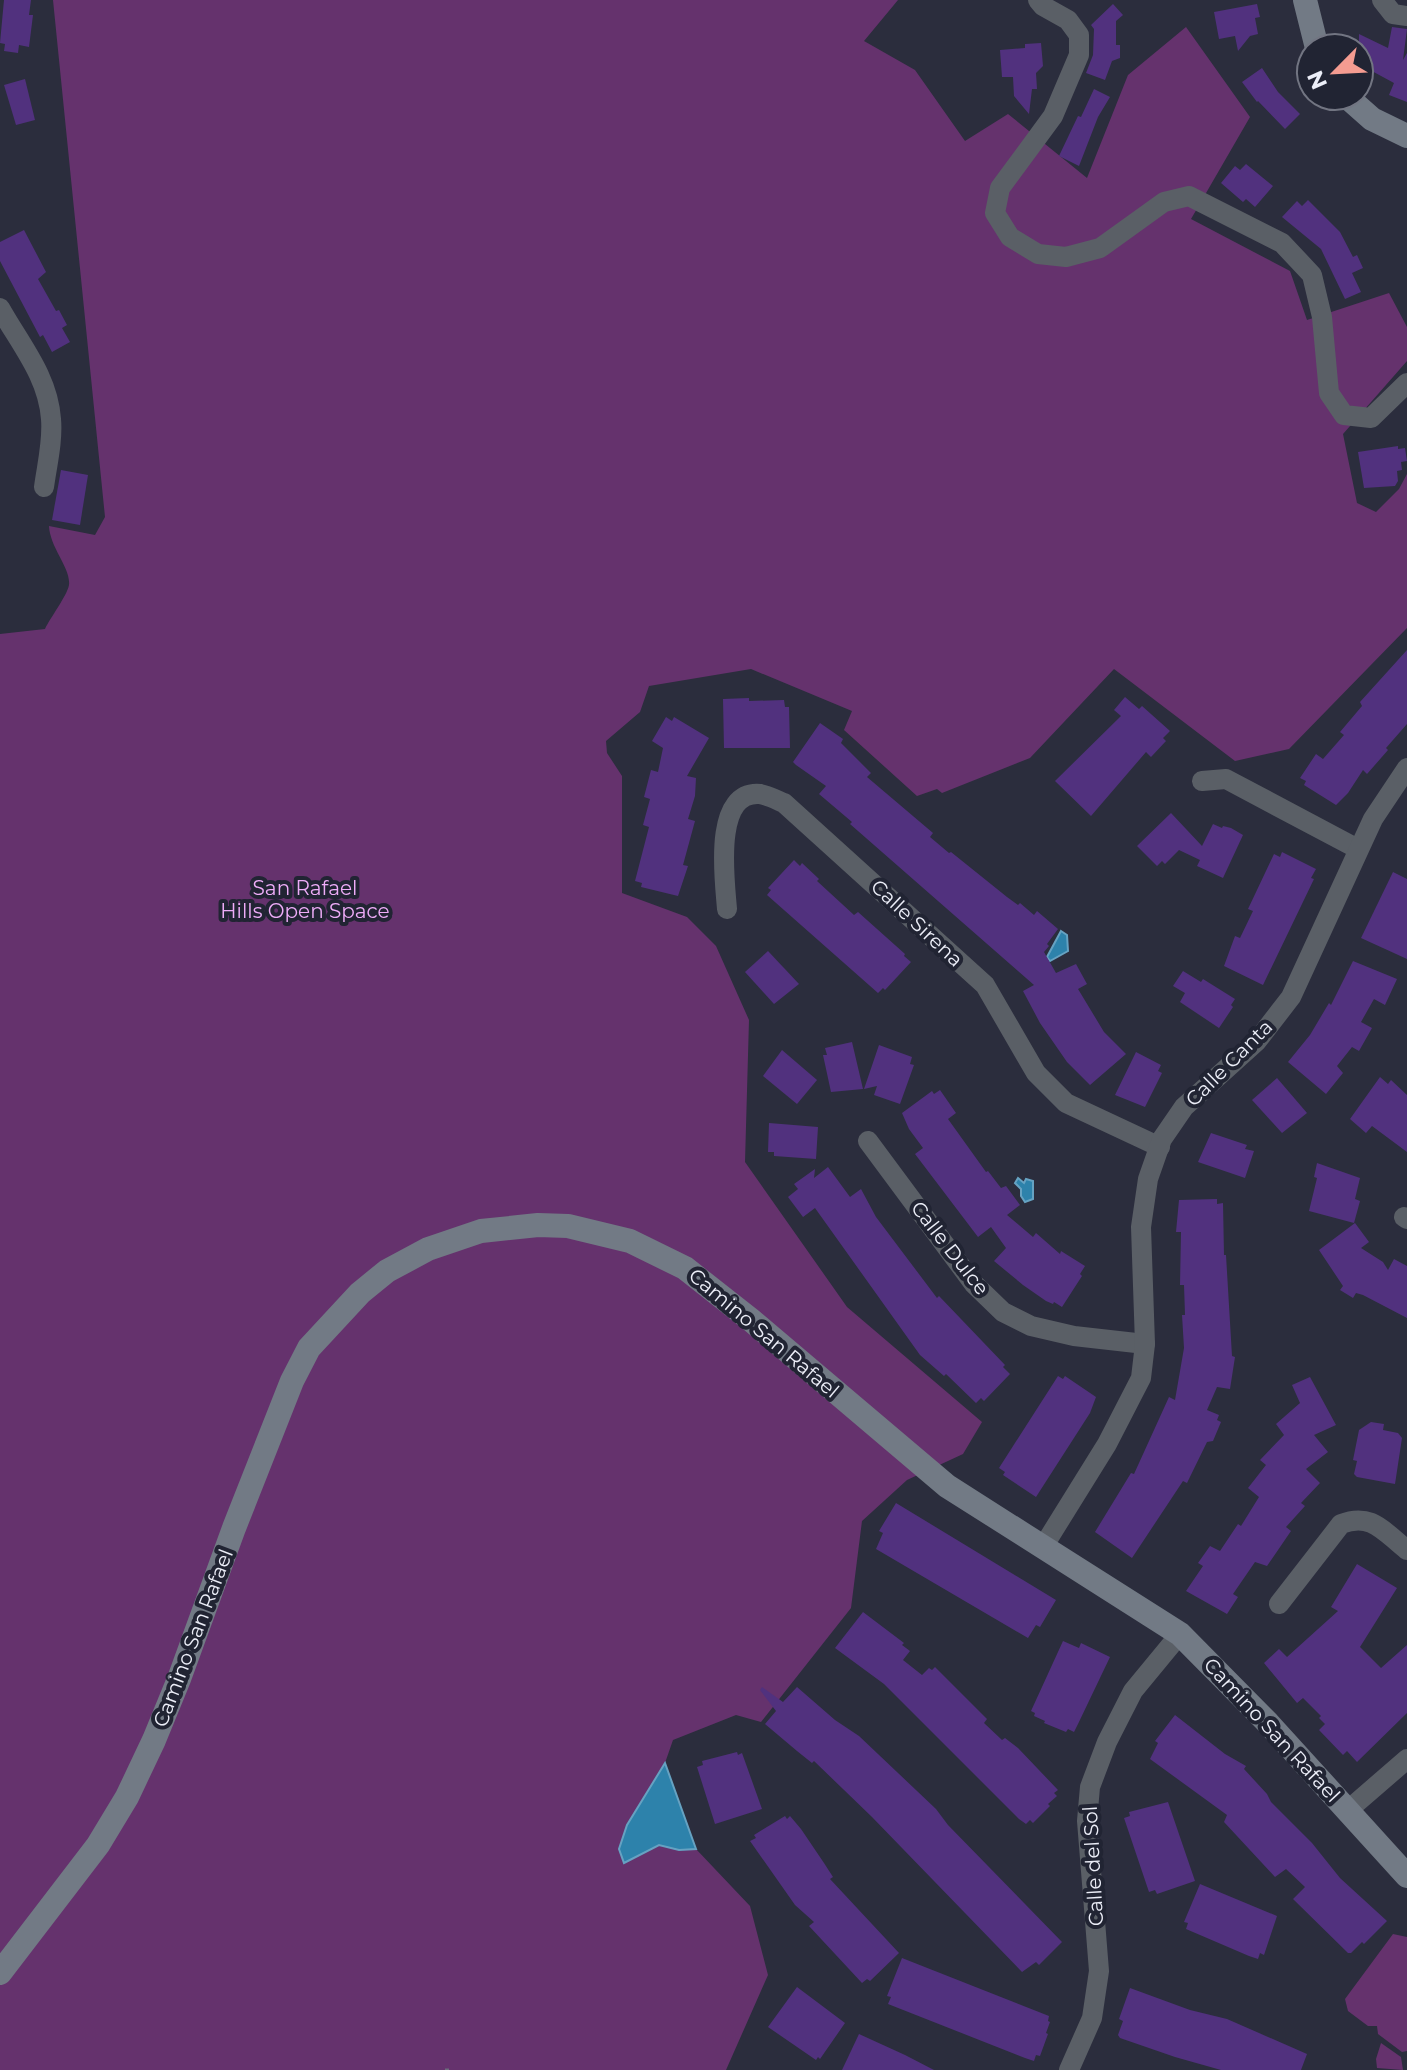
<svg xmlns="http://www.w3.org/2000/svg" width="1407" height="2070" font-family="Montserrat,sans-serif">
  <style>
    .green { fill: #65326d }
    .water { fill: #2d82ab; stroke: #66a2c2; stroke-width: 2 }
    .building { fill: #51317e }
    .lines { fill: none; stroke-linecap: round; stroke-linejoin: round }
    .path { stroke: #6b6d7b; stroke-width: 3; stroke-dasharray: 6 4; stroke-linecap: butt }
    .street { stroke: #5a5f66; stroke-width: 20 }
    .secondary { stroke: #727a85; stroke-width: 24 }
    .labels { text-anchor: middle; stroke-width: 8; stroke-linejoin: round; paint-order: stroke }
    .park-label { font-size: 20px; fill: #eeacf8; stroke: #212433 }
    .street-label { font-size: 20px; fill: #eceef8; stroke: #212433 }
  </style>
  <rect width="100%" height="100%" fill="#2b2d3d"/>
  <!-- green -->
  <g class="green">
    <path d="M53,0H898L864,41L915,70L965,141L1008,114L1087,178L1128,75L1186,27L1250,117L1191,219L1290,271L1307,320L1389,293L1407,327V361L1343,434L1357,503L1376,512L1399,489L1407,474V628L1289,749L1235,761L1114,669L1030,758L942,793L937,789L917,796L844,730L852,711L751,669L649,686L640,712L606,741L607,753L622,776V893L687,917L716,946L749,1020L745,1162L847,1307L982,1422L963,1454L907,1480L862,1521L851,1608L761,1722L736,1715L673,1740L665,1763L627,1825L624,1862L659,1845L679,1850L696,1849L750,1906L768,1975L726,2070H0V634L45,629C50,618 67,596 69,585C71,568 50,548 49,526L95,535L105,517Z"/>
    <path d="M1393,1934L1407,1937V2051L1402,2052L1378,2034L1377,2026H1368L1348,2011L1345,1999Z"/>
    <path d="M1381,2043L1401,2057L1403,2070L1377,2068L1376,2059Z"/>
  </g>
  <!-- water -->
  <g class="water">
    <path d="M1061,931L1067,935L1068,951L1050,961L1047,957Z"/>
    <path d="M1018,1178L1024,1183L1026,1179L1033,1181V1199L1025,1202L1021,1196V1189L1015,1183Z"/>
    <path d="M665,1763L696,1849L679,1850L659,1845L624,1863L619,1849L627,1825Z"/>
  </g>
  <!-- building -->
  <g class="building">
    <path d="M4,0H31L29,15H33L29,47L19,45L18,53L4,51L5,44L0,43Z"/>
    <path d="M1113,4L1123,15L1116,21V45H1120V58L1112,61L1105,80L1086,73L1093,55L1094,29L1091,25Z"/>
    <path d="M1257,4L1260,17L1255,18L1258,34L1250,36L1238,51L1235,36L1219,39L1214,12Z"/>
    <path d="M1392,27L1407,29L1403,60L1407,53V102L1389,95L1394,83L1370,70L1371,67L1359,61V34L1388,48Z"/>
    <path d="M1041,43L1043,66L1036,73L1037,89H1032L1029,114L1014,96L1013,77H1002L1000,50L1025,48V44Z"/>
    <path d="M1262,68L1278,92L1300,114L1285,129L1258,101L1257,102L1242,82Z"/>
    <path d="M25,79L35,120L16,125L4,85Z"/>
    <path d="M1094,89L1110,97L1098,117L1079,166L1059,156L1078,116L1081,117Z"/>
    <path d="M1246,164L1273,186L1255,207L1246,199L1243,202L1221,183L1235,166L1240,170Z"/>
    <path d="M1308,200L1340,232L1353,257L1357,255L1363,268L1352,273L1361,292L1345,299L1321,249L1282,217L1297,201L1302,206Z"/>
    <path d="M24,230L46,272L38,279L56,311L59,310L67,325L62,328L70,342L52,352L43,335L40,337L0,261V242Z"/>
    <path d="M1398,446V449L1405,448L1407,461L1401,462L1402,470L1397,471L1398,481L1395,486L1364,488L1358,452Z"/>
    <path d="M61,470L88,475L80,525L52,520Z"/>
    <path d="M1407,650V724L1386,748L1388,750L1367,774L1363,770L1348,793L1336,805L1304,785L1306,781L1300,778L1316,754L1323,759L1344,735L1340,732L1362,706L1360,702Z"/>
    <path d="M1125,697L1139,709L1142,706L1170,731L1163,738L1166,741L1151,757L1146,752L1091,816L1055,781L1121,716L1114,710Z"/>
    <path d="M749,698V701L784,700L785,707H789L790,748H724L723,699Z"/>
    <path d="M666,717L672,721L674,717L709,738L687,776L696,778L695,796L688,819L695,821L683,865L688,866L678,896L641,887L642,883L635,881L649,827L643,825L650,799L644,797L651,770L658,772L663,748L652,741Z"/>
    <path d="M820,723L843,739L841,743L871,773L867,777L933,833L930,837L949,853L951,852L1007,897L1018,905L1020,903L1034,915L1037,911L1058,929L1047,944L1049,946L1044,952L1056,973L1076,964L1087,984L1078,989L1104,1032L1126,1054L1090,1085L1067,1062L1040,1023L1023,991L1034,985L850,824L852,822L819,794L826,786L796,765L793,762Z"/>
    <path d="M1171,813L1202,846L1213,824L1222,828L1223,826L1231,828L1243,835L1223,878L1197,866L1200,860L1179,850L1165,864L1162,861L1157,866L1137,846Z"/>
    <path d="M1282,852L1316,869L1311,878L1314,879L1263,985L1224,966L1235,936L1240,938L1253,911L1248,909L1274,854L1280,857Z"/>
    <path d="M794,860L800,866L802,863L819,879L817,881L854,915L858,912L905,954L904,956L911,962L885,990L883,988L878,993L767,895L771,890L768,888Z"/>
    <path d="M1393,872L1407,879V959L1361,938Z"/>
    <path d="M768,951L799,984L774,1004L745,972Z"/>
    <path d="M1353,961L1397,979L1385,1005L1374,999L1361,1022L1372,1028L1359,1051L1352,1047L1337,1066L1343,1073L1326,1094L1288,1062L1310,1035L1329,1003L1331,1005Z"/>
    <path d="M1183,971L1201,982L1203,979L1235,999L1231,1005L1233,1007L1219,1028L1180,1002L1185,993L1173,986Z"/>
    <path d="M852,1042L863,1089L831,1092L823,1055H827L825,1048Z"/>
    <path d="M879,1045L912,1057L910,1064L914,1065L900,1104L874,1095L877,1086L864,1089Z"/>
    <path d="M782,1050L817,1080L797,1104L763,1076Z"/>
    <path d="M1136,1052L1161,1065L1158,1071L1162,1073L1145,1107L1115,1095Z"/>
    <path d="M1380,1077L1388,1084L1391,1080L1407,1095V1152L1372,1126L1366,1133L1350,1119Z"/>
    <path d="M1277,1078L1307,1113L1282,1133L1252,1100Z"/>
    <path d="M940,1090L956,1113L948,1119L986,1172L988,1171L1001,1188L1006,1186L1020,1205L1007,1215L1033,1237L1036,1233L1060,1254L1061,1251L1085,1266L1080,1274L1082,1276L1062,1307L1054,1302L1053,1304L1046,1301L1023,1285L994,1261L1006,1248L991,1227L978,1237L915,1154L923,1148L909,1129L902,1113L932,1091L934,1094Z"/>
    <path d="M769,1123L818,1127L816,1159L774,1156V1152H768Z"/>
    <path d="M1211,1133L1247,1145L1245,1149L1254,1151L1245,1178L1198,1162Z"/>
    <path d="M1317,1163L1360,1178L1355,1199L1360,1201L1354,1223L1309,1211L1317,1178L1314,1177Z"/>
    <path d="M828,1167L850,1197L861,1189L876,1217L937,1298L939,1296L1005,1365L1003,1367L1010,1374L984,1401L981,1398L976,1403L946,1374L944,1376L920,1355L815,1208L803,1217L788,1197L798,1189L794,1184L815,1169L814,1178Z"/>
    <path d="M1217,1199V1204L1223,1203L1224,1255H1226L1232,1356L1235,1357L1230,1389L1217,1387L1207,1410L1219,1415L1217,1420L1221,1422L1213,1441L1207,1442L1187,1483L1183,1481L1132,1558L1095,1532L1131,1473L1134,1474L1169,1397L1175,1400L1184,1348L1182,1315H1185L1184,1285H1180L1181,1232H1176L1179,1200Z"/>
    <path d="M1355,1223L1369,1242L1361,1248L1383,1262L1388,1270L1394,1259L1407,1266V1318L1363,1295L1356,1293L1353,1298L1340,1290L1343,1286L1319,1250Z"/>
    <path d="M1058,1376L1063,1379L1065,1376L1096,1397L1090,1413L1036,1497L1003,1475L1005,1472L999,1468Z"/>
    <path d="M1310,1377L1336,1425L1314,1435L1328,1452L1306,1469L1320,1483L1301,1503L1305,1506L1286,1527L1291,1531L1267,1566L1255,1562L1233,1594L1238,1597L1227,1614L1186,1591L1203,1566L1198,1563L1210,1546L1220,1551L1238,1524L1241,1526L1259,1497L1248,1488L1266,1465L1260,1460L1284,1435L1276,1424L1300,1403L1292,1385Z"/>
    <path d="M1371,1422L1384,1424L1383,1430L1398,1433L1402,1438L1395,1484L1357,1477L1354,1474L1357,1461L1353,1460L1359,1430Z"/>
    <path d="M896,1503L1056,1600L1040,1627L1036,1625L1028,1638L876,1549L883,1533L879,1531Z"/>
    <path d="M1357,1564L1397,1588L1360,1647L1381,1668L1407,1645V1713L1357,1762L1347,1751L1343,1755L1319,1730L1325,1724L1319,1718L1321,1716L1303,1698L1297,1703L1264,1663L1279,1649L1287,1657L1338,1611L1331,1607Z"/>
    <path d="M863,1612L904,1643L902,1645L910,1651L903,1660L922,1675L929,1668L932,1670L935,1667L987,1719L984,1723L1002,1740L1005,1738L1018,1748L1058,1790L1054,1793L1057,1796L1048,1804L1050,1806L1033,1823L1030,1820L1026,1824L1019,1819L884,1684L835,1648Z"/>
    <path d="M1063,1641L1079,1648L1081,1643L1110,1657L1078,1724L1074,1732L1068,1729L1066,1732L1044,1723L1045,1721L1034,1716L1035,1713L1031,1711Z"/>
    <path d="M762,1687L783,1702L797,1687L835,1720L859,1736L936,1809L948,1825L1062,1942L1039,1965L1036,1962L1022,1972L872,1817L814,1761L812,1763L797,1751L765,1724L776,1711L760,1690Z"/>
    <path d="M1175,1715L1225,1754L1246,1766L1244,1769L1267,1794L1271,1802L1312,1843L1340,1878L1387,1921L1364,1944L1362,1942L1351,1953H1348L1293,1899L1305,1887L1286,1869L1275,1877L1224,1822L1227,1815L1150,1759L1158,1743L1155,1741Z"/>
    <path d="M737,1752L738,1755L742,1753L762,1809L715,1824L697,1767L703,1765L702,1761Z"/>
    <path d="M1168,1802L1195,1881L1157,1894L1155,1890L1149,1892L1124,1818L1130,1816L1129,1812Z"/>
    <path d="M785,1816L787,1819L790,1816L801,1829L824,1863L833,1877L830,1879L899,1953L870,1981L867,1979L862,1983L809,1926L814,1922L795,1905L750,1841L756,1838L754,1835Z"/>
    <path d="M1200,1884L1277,1916L1264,1955L1260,1953L1258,1959L1249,1956L1186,1929L1188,1923L1184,1922Z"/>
    <path d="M902,1958L1049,2016L1048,2021L1050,2022L1046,2033L1048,2034L1040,2056L1036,2055L1034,2061L1025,2058L888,2004L891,1997L887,1996Z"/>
    <path d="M797,1987L845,2023L820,2059L818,2057L816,2060L768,2027Z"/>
    <path d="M1130,1988L1190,2010L1227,2019L1307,2054L1301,2070H1221L1175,2057L1120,2038L1118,2035L1123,2021L1119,2019Z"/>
    <path d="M859,2034L905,2055L934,2070H842Z"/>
  </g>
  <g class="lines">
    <!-- path -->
    <path class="path" d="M445,2070H449"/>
    <!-- street -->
    <g class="street">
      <path d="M1038,0L1043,6L1068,20L1079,35V55L1053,116L1000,188L995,213L1010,237L1038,254L1066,257L1100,248L1164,202L1189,196L1282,243L1312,275L1322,317L1329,393L1344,415L1371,418L1407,383"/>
      <path d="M1382,0L1393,14L1407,16"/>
      <path d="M0,308C20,344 48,376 51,419C53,441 47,465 44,487"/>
      <path d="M1202,781L1226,779L1358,849"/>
      <path d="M727,909C725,882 712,790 760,794C767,795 777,800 784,803L985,985L1036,1073L1066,1103L1160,1147"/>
      <path d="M868,1141L974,1284L1003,1312L1031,1326L1074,1336L1145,1344"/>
      <path d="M1404,1217L1407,1219"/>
      <path d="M1043,1547L1107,1444L1141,1378L1145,1344L1141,1227L1148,1179L1162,1139L1184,1107L1257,1041L1291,997L1373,819L1407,768"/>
      <path d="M1279,1604L1341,1524C1372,1512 1384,1532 1407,1550"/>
      <path d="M1347,1811L1407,1759"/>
      <path d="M1069,2070L1092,2018L1099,1971L1087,1821L1090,1787L1107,1742L1133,1691L1180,1634"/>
    </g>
    <!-- secondary -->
    <g class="secondary">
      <path d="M1305,0L1317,48"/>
      <path d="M1346,96L1372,119L1407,136"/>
      <path d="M0,1973L98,1845L127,1797L154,1740L179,1679L234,1528L292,1381L309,1348L360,1293L387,1271L428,1249L481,1231L538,1225L568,1226L630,1241L685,1268L751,1320L947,1486L1180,1634L1268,1723L1407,1876"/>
    </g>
  </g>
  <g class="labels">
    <!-- park labels -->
    <g class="park-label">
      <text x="305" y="895">San Rafael<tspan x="305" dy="23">Hills Open Space</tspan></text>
    </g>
    <!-- street labels -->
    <g class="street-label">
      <text transform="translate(917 923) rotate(43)" y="7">Calle Sirena</text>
      <text transform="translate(1229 1063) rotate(-45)" y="7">Calle Canta</text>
      <text transform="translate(950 1248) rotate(52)" y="7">Calle Dulce</text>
      <text transform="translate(764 1333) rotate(40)" y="7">Camino San Rafael</text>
      <text transform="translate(193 1638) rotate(-69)" y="7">Camino San Rafael</text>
      <text transform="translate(1272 1730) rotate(47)" y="7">Camino San Rafael</text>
      <text transform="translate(1093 1866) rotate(-93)" y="7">Calle del Sol</text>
    </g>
  </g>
  <!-- north arrow -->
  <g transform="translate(1335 72) rotate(246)"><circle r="38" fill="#212433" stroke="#727582" stroke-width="2"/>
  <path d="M0-6L14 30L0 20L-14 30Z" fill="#f59c91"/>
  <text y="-12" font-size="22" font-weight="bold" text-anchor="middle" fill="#eceef8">N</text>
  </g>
</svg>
